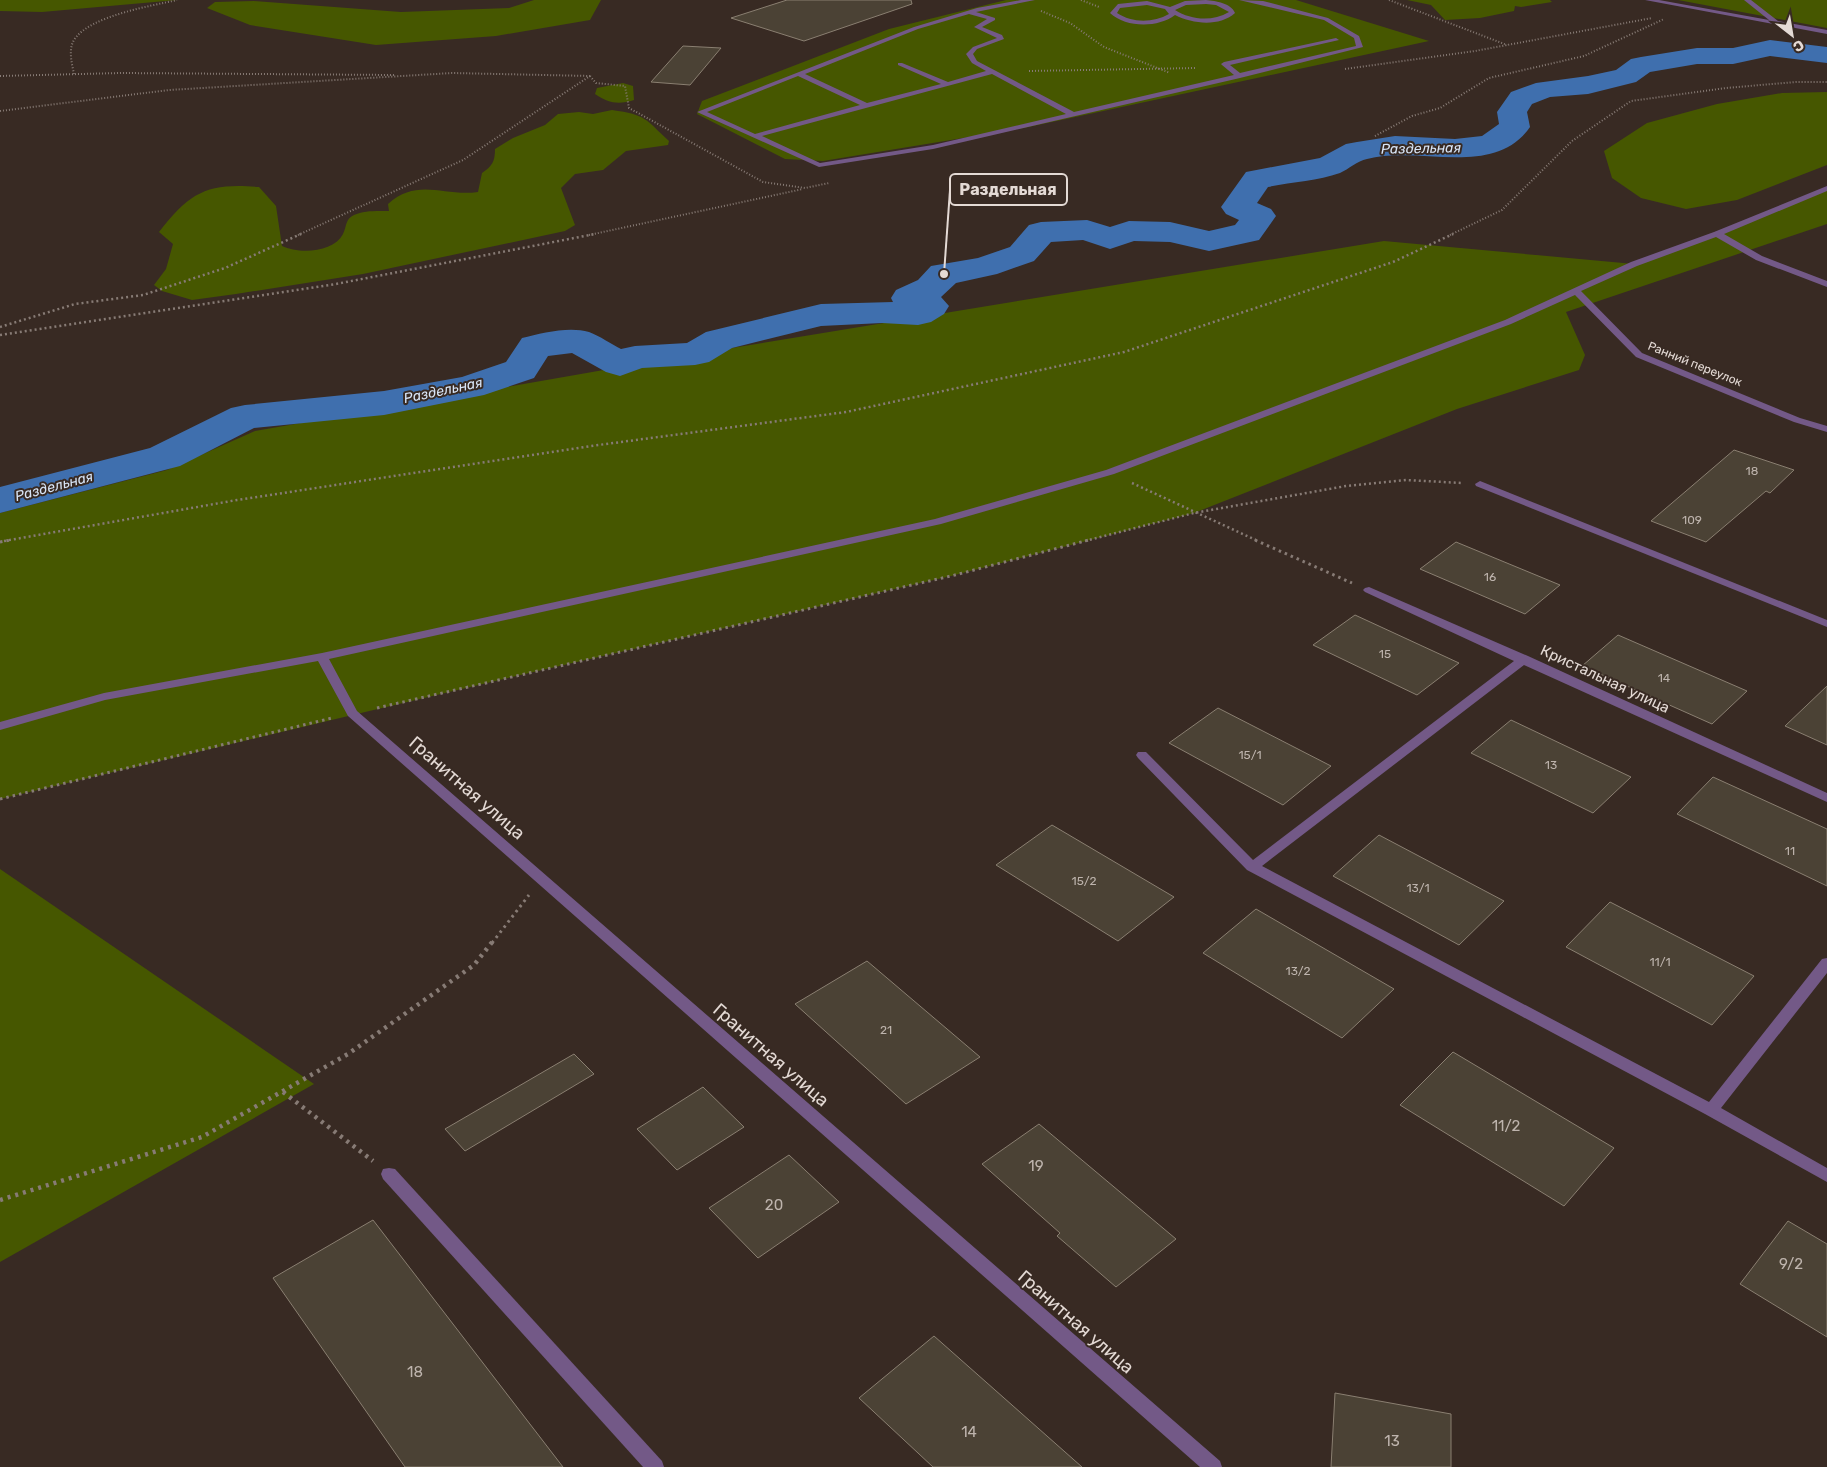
<svg xmlns="http://www.w3.org/2000/svg" width="1827" height="1467" font-family="Rubik,sans-serif">
  <style>
    .green { fill: #465700 }
    .lines { fill: none; stroke-linecap: round; stroke-linejoin: round }
    .river { fill: #3f6fae; fill-rule: evenodd }
    .building { fill: #4b4235; stroke: #8a7f71 }
    .path-far3 { stroke: #877b75; stroke-width: 2; stroke-dasharray: 1 2; stroke-linecap: butt }
    .path-far2 { stroke: #877b75; stroke-width: 2.5; stroke-dasharray: 2 3; stroke-linecap: butt }
    .path-far1 { stroke: #877b75; stroke-width: 3; stroke-dasharray: 2.5 4; stroke-linecap: butt }
    .path { stroke: #877b75; stroke-width: 4.5; stroke-dasharray: 3 5; stroke-linecap: butt }
    .minor { fill: #735987; fill-rule: evenodd }
    .labels { text-anchor: middle; stroke-width: 4; stroke-linejoin: round; paint-order: stroke }
    .far-street-label { font-size: 12px; fill: #e4dad5; stroke: #382a23 }
    .number-label { font-size: 12px; fill: #beb4ad }
    .far-water-label { font-size: 14px; font-style: italic; fill: #d8e5f7; stroke: #382a23 }
    .street-label { font-size: 15px; fill: #e4dad5; stroke: #382a23 }
    .near-number-label { font-size: 15px; fill: #beb4ad }
    .near-street-label { font-size: 18px; fill: #e4dad5; stroke: #382a23 }
    .leader { fill: none; stroke: #e4dad5; stroke-width: 2 }
    .callout-dot { fill: #e4dad5; stroke: #382a23; stroke-width: 2 }
    .callout { fill: #382a23; stroke: #e4dad5; stroke-width: 2 }
    .callout-label { font-size: 16px; text-anchor: middle; font-weight: bold; fill: #e4dad5 }
  </style>
  <rect width="100%" height="100%" fill="#382a23"/>
  <!-- green -->
  <g class="green">
    <path d="M0,0H177L42,12L0,11Z"/>
    <path d="M534,0H601L590,20L496,36L376,45L250,25L207,8L215,2L254,1L401,12L509,8Z"/>
    <path d="M1006,0H1296L1429,41L1024,128L823,161L785,159L697,114L702,101L889,29Z"/>
    <path d="M1407,0H1550L1552,2L1521,7L1515,6L1514,11L1480,18L1445,20L1431,5Z"/>
    <path d="M1678,0H1827V28Z"/>
    <path d="M623,83L633,86L634,100C618,105 608,103 595,94L597,88Z"/>
    <path d="M1827,92V165L1737,200L1686,209L1641,198L1612,178L1604,151L1647,123L1717,104L1782,93Z"/>
    <path d="M612,110C647,115 645,119 669,141L668,145L626,151L603,170L575,174L561,188L575,225L565,231L363,274L236,294L192,300L162,291L154,285L166,269L173,244L159,232C191,191 208,183 259,187L276,206L282,246C299,254 333,253 343,234C347,226 345,219 354,215C364,210 379,211 389,211L388,204C418,177 444,197 478,192L482,173C492,166 495,162 495,149L513,138L545,125L558,114L579,112L593,114Z"/>
    <path d="M1827,188V224L1566,312L1585,355L1579,370L1457,409L1194,513L951,576L516,676L0,799V513L167,470L255,431L695,354L1384,241L1634,264Z"/>
    <path d="M0,869L314,1084L0,1262Z"/>
  </g>
  <g class="lines">
    <!-- river -->
    <path class="river" d="M1770,40L1827,47V63L1770,56L1733,64H1697L1650,72L1636,82L1588,94L1550,97L1532,104L1527,112L1530,127C1494,179 1419,145 1367,159C1357,161 1349,169 1340,173C1318,181 1291,182 1268,187L1257,203L1271,209L1276,216L1259,240L1209,251L1170,242L1134,241L1110,249L1083,240L1051,242L1034,261L997,274L956,283L941,297L949,306L944,314L931,322L918,325L882,323L821,326L732,348L709,362L695,365L642,368L620,376L606,372L572,353L548,356L534,378L484,395L384,415L254,428L180,466L0,513V487L150,448L231,408L245,405L384,391L462,377L506,362L522,338C542,333 569,326 589,332C600,336 611,344 621,349L635,346L687,343L706,332L821,304L893,302L891,298L896,290L918,280L931,266L978,258L1010,247L1029,225L1041,222L1087,220L1110,227L1129,221L1170,222L1209,231L1235,225L1239,220L1226,214L1221,207L1246,172L1320,158L1346,144L1357,142L1395,136L1455,139L1482,136L1499,124L1497,112L1511,92L1536,83L1588,76L1616,70L1631,59L1641,57L1697,48H1733Z"/>
  </g>
  <!-- building -->
  <g class="building">
    <path d="M787,0H911L912,4L804,41L731,18Z"/>
    <path d="M683,46L721,48L690,85L651,82Z"/>
    <path d="M1734,450L1794,470L1770,493L1766,491L1706,542L1651,521Z"/>
    <path d="M1456,542L1560,585L1525,614L1420,569Z"/>
    <path d="M1355,615L1459,663L1417,695L1313,645Z"/>
    <path d="M1618,635L1747,691L1712,724L1582,666Z"/>
    <path d="M1827,686V745L1785,726Z"/>
    <path d="M1218,708L1331,766L1283,805L1169,743Z"/>
    <path d="M1511,720L1631,777L1593,813L1471,753Z"/>
    <path d="M1713,777L1827,829V886L1677,814Z"/>
    <path d="M1052,825L1174,897L1118,941L996,865Z"/>
    <path d="M1379,835L1504,901L1459,945L1333,876Z"/>
    <path d="M1610,902L1754,976L1712,1025L1566,947Z"/>
    <path d="M1256,909L1394,989L1342,1038L1203,953Z"/>
    <path d="M867,961L980,1057L906,1104L795,1004Z"/>
    <path d="M1453,1052L1614,1148L1564,1206L1400,1105Z"/>
    <path d="M574,1054L594,1074L465,1151L445,1129Z"/>
    <path d="M703,1087L744,1127L677,1170L637,1129Z"/>
    <path d="M1039,1124L1176,1239L1116,1287L1057,1236L1060,1233L982,1164Z"/>
    <path d="M789,1155L839,1202L758,1258L709,1208Z"/>
    <path d="M373,1220L563,1467H405L273,1278Z"/>
    <path d="M1788,1221L1827,1244V1337L1740,1284Z"/>
    <path d="M934,1336L1082,1467H933L859,1398Z"/>
    <path d="M1335,1393L1451,1414V1467H1331Z"/>
  </g>
  <g class="lines">
    <!-- path-far3 -->
    <g class="path-far3">
      <path d="M1081,0L1099,7"/>
      <path d="M1389,0L1507,45"/>
      <path d="M1041,11L1070,23L1104,47L1170,73"/>
      <path d="M1345,69L1475,51L1652,18"/>
      <path d="M1029,71L1195,68"/>
      <path d="M74,74C72,64 68,50 74,40C89,16 151,6 177,0"/>
      <path d="M0,76L120,73L394,75"/>
      <path d="M590,76L596,83L625,86L629,108L763,182L805,188L829,183"/>
      <path d="M0,111L169,90L452,73L590,76"/>
      <path d="M1375,136L1412,116L1440,108L1489,78L1584,56L1664,19"/>
      <path d="M298,235L463,160L590,76"/>
      <path d="M589,235L803,189"/>
      <path d="M1450,235L1502,210L1572,141L1631,101L1726,88L1796,82H1827"/>
    </g>
    <!-- path-far2 -->
    <g class="path-far2">
      <path d="M0,327L75,304L143,295L225,268L301,234"/>
      <path d="M0,335L336,284L595,234"/>
      <path d="M1132,483L1258,541"/>
      <path d="M4,541L237,500L591,446L846,412L1124,352L1393,262L1453,234"/>
      <path d="M1085,541L1194,513L1346,486L1406,480L1462,483"/>
    </g>
    <!-- path-far1 -->
    <g class="path-far1">
      <path d="M1255,540L1352,583"/>
      <path d="M0,542L11,540"/>
      <path d="M377,708L951,576L1089,540"/>
      <path d="M0,799L332,718"/>
      <path d="M492,943L529,895"/>
    </g>
    <!-- path -->
    <g class="path">
      <path d="M283,1092L373,1161"/>
      <path d="M0,1200L202,1137L348,1054L474,965L493,941"/>
    </g>
    <!-- minor -->
    <g class="minor">
      <path d="M1021,0H1035L976,12L995,18V20L982,27L1002,35L1004,39L977,49L973,54L977,61L1074,112L1234,75L1222,65L1221,64L1224,62L1336,38L1339,40L1230,65L1240,73L1356,46L1354,38L1324,20L1239,0L1263,1L1328,18L1359,36L1363,47L1240,78L933,149L819,167L697,112L914,27L977,8ZM969,14L987,19L974,27L997,38L973,47L966,54L972,63L986,71L948,82L902,63H898V65L941,84L867,103L805,74L918,29ZM992,74L1066,114L933,145L820,163L762,136ZM798,76L860,105L755,134L707,112Z"/>
      <path d="M1206,0C1216,1 1231,3 1235,13C1219,27 1193,24 1175,15C1158,28 1126,28 1110,13L1118,4L1147,1L1170,7L1185,1ZM1206,4L1216,5L1229,12C1212,22 1191,20 1175,10L1186,5ZM1147,5L1165,9L1169,14C1153,23 1132,23 1117,13L1120,8Z"/>
      <path d="M1645,0H1659L1769,20L1744,0H1751L1778,21L1827,30V34Z"/>
      <path d="M1827,186V191L1724,234L1762,256L1827,281V287L1756,260L1716,237L1637,266L1581,291L1642,353L1800,418L1827,426V432L1794,422L1636,357L1575,295L1511,324L1114,474L941,524L329,659L357,711L1220,1461L1222,1467H1200L348,716L318,661L105,700L0,730V722L104,693L322,653L935,519L1106,470L1505,320L1631,262L1714,232Z"/>
      <path d="M1480,481L1827,620V627L1476,486L1475,484Z"/>
      <path d="M1369,587L1528,656L1827,793V802L1524,665L1262,866L1709,1102L1822,959L1827,958V973L1721,1108L1827,1168V1182L1705,1114L1247,870L1138,758L1136,755L1138,752H1146L1253,860L1514,661L1365,592L1363,590L1365,588Z"/>
      <path d="M389,1168L395,1169L662,1461L664,1467H643L383,1179L381,1174L383,1169Z"/>
    </g>
  </g>
  <g class="labels">
    <!-- far-street labels -->
    <g class="far-street-label">
      <text transform="translate(1695 364) rotate(22)" y="4">Ранний переулок</text>
    </g>
    <!-- number labels -->
    <g class="number-label">
      <text x="1752" y="475">18</text>
      <text x="1692" y="524">109</text>
      <text x="1490" y="581">16</text>
      <text x="1385" y="658">15</text>
      <text x="1664" y="682">14</text>
      <text x="1250" y="759">15/1</text>
      <text x="1551" y="769">13</text>
      <text x="1790" y="855">11</text>
      <text x="1084" y="885">15/2</text>
      <text x="1418" y="892">13/1</text>
      <text x="1660" y="966">11/1</text>
      <text x="1298" y="975">13/2</text>
      <text x="886" y="1034">21</text>
    </g>
    <!-- far-water labels -->
    <g class="far-water-label">
      <text transform="translate(1421 148) rotate(-1)" y="5">Раздельная</text>
      <text transform="translate(443 390) rotate(-12)" y="5">Раздельная</text>
      <text transform="translate(54 486) rotate(-15)" y="5">Раздельная</text>
    </g>
    <!-- street labels -->
    <g class="street-label">
      <text transform="translate(1605 679) rotate(25)" y="5">Кристальная улица</text>
    </g>
    <!-- near-number labels -->
    <g class="near-number-label">
      <text x="1506" y="1131">11/2</text>
      <text x="1036" y="1171">19</text>
      <text x="774" y="1210">20</text>
      <text x="1791" y="1269">9/2</text>
      <text x="415" y="1377">18</text>
      <text x="969" y="1437">14</text>
      <text x="1392" y="1446">13</text>
    </g>
    <!-- near-street labels -->
    <g class="near-street-label">
      <text transform="translate(467 788) rotate(41)" y="6">Гранитная улица</text>
      <text transform="translate(771 1055) rotate(41)" y="6">Гранитная улица</text>
      <text transform="translate(1076 1322) rotate(41)" y="6">Гранитная улица</text>
    </g>
  </g>
  <!-- callouts -->
  <path class="leader" d="M944 274L950 190"/>
  <circle class="callout-dot" cx="944" cy="274" r="5"/>
  <rect class="callout" x="950" y="174" width="117" height="31" rx="5"/>
  <g class="callout-label">
    <text x="1008" y="195">Раздельная</text>
  </g>
  <!-- north arrow -->
  <g transform="translate(1792 35) rotate(149)" stroke="#382a23" stroke-width="4" paint-order="stroke">
  <path d="M0-4L9 19L0 12L-9 19Z" fill="#e4dad5"/>
  <text y="-8" font-size="14" font-weight="bold" text-anchor="middle" fill="#e4dad5">С</text>
  </g>
</svg>
